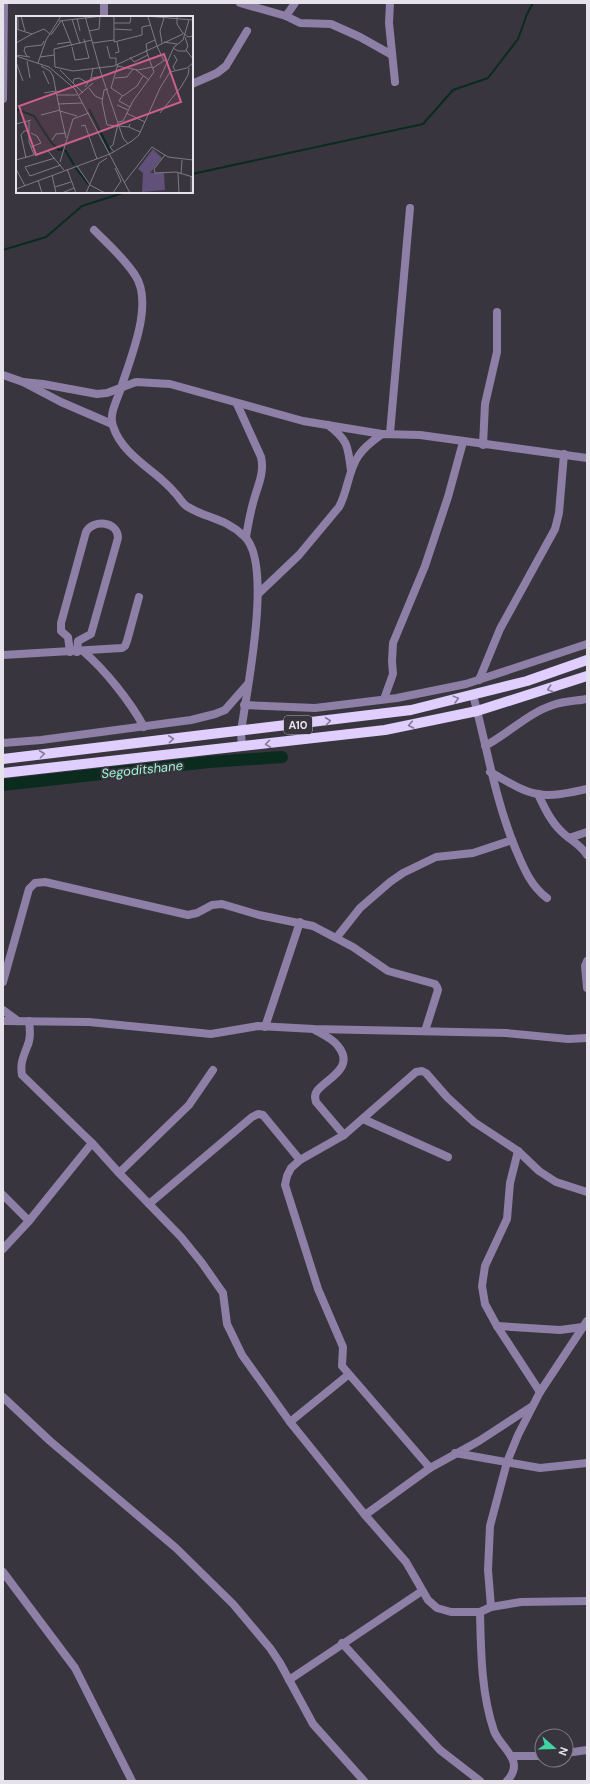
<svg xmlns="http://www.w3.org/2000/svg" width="590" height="1784" font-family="'DM Sans',sans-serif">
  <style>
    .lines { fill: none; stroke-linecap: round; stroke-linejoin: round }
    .stream { stroke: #0b2b1f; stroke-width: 2 }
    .river { stroke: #0b2b1f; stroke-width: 12 }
    .minor { stroke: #8d7fa6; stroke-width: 8 }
    .tertiary { stroke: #8d7fa6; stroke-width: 8 }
    .primary { stroke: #dfcefe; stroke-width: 10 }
    .oneway { stroke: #837a94 }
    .labels { text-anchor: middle; stroke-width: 4; stroke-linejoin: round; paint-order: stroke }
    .shield { fill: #38353e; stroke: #b1afb6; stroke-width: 1 }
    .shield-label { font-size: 11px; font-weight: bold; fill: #e5e3e9 }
    .water-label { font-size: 13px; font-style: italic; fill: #9cf7d2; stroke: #38353e }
    .inset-river { fill: none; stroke: #0b2b1f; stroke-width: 2 }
    .inset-road { fill: none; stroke: #7d7b82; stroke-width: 1 }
    .view { fill: #ce5f8d; fill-opacity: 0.15; stroke: #ce5f8d; stroke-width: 2 }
    .inset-edge { fill: none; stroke: #e5e3e9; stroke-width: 2 }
  </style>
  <rect width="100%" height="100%" fill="#38353e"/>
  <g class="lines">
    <!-- stream -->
    <g class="stream">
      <path d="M192,174L423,124L453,90L488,78L518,39L527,14L533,3"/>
      <path d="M3,250L46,237L82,206L126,192"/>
    </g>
    <!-- river -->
    <path class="river" d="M3,785L209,762L282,757"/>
    <!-- minor -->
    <g class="minor">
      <path d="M104,3V17"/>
      <path d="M240,3L286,16L300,23L331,24L360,37L392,55"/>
      <path d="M390,3L389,23L395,82"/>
      <path d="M286,16L295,3"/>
      <path d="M192,84L217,73L226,66L247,31"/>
      <path d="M3,99L4,3"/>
      <path d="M94,230C108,244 124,258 135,275C155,304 129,361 120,391C116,402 109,415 113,426C120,449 143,464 161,479C165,483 170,487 174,492C179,496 182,504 188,507C208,519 225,518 244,536C274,563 246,693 241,732L242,747"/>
      <path d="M3,375L23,382L61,402L112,424"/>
      <path d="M23,382L43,384L97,394L107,393L136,382L170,384L303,421L382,434"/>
      <path d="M237,404L261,457C265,473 257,487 253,503C250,514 248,525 246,537"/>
      <path d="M328,425C348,440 348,446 351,471"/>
      <path d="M390,433L410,208"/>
      <path d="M483,445L485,404L497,352V312"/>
      <path d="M258,594L299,555L339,507C348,491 348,470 359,455C365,446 374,440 382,434L420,435L587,458"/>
      <path d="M83,651C105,670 130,701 144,727"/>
      <path d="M70,652L68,637L61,631V623L86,532C93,519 118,521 118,538L91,634L78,641L77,652"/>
      <path d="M3,655L122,648L125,646L127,641L139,597"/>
      <path d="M479,680L500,629L555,529L559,513L564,454"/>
      <path d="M473,695C487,747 495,800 516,850C524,869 531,886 547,898"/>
      <path d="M384,699L393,674L392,661L393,643L425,566L448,497L463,442"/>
      <path d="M244,705L315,708L397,698L466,684L587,644"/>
      <path d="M3,743L41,740L191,720L215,714L225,710L247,685"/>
      <path d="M485,746C508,734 528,713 553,705C564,701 576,701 587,699"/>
      <path d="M490,772C505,780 521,791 538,794C553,797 572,792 587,789"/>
      <path d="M538,794C544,807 551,822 562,832C570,840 580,844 587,855"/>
      <path d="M569,838L587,832"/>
      <path d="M337,937L360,908L390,882L403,873L436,857L473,853L512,840"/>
      <path d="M587,961L585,966L587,988"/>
      <path d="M3,982L29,889L35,883L45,882L188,915L197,913L212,905L222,904L259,915L313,926L353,947L388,971L435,984L437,987L438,990L425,1031"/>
      <path d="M3,1010L18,1021"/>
      <path d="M3,1021L89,1022L211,1034L258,1026L314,1029L506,1033L568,1039L587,1038"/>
      <path d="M29,1021C30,1030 31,1039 27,1047C23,1058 20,1063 22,1075L92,1143L119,1173L181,1237L202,1263L223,1293L227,1324L242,1355L290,1422L365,1515L406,1562L428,1600L437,1608L451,1612H480L491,1607L521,1602L587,1601"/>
      <path d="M265,1027L300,922"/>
      <path d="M315,1030C322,1034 333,1039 338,1046C356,1068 326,1079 317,1091C314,1095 315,1098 316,1102L344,1135"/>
      <path d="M363,1119L448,1157"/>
      <path d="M518,1151L510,1183L507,1219L485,1266L482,1286L485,1304L497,1326L540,1392"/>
      <path d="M119,1173L189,1105L213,1070"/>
      <path d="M3,1195L29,1221"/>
      <path d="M149,1204L252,1117L258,1114L263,1115L300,1160"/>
      <path d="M3,1249L29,1221L92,1143"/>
      <path d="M497,1326L560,1330L583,1327"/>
      <path d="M290,1422L348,1375"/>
      <path d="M455,1453L540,1468L587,1463"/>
      <path d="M430,1468L342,1366L343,1347L318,1289L285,1185L287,1176L291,1168L300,1160L344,1135L416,1072L422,1071L426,1073L447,1097L474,1122L518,1151L539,1171L556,1182L587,1192"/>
      <path d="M365,1515L430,1468L479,1441L531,1407"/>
      <path d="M3,1572L75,1668L132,1781"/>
      <path d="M491,1607L488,1570L490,1526L507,1462L518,1435L540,1392L587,1321"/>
      <path d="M480,1612C481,1651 481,1693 494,1731C501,1749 526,1760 507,1781"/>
      <path d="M342,1643L440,1750L480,1781"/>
      <path d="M289,1680L422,1591"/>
      <path d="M566,1753L587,1750"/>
      <path d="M511,1756H542"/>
    </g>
    <!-- tertiary -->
    <path class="tertiary" d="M3,1397L50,1441L176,1548L233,1604L270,1648L280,1663L313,1724L364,1781"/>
    <!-- primary -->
    <g class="primary">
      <path d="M3,759L411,710L527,681L587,660"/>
      <path d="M3,773L385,730L477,711L587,676"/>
    </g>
  </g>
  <!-- one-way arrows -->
  <defs><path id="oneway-chevron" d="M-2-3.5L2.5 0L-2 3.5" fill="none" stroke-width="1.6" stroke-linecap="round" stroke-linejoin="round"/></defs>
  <g class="oneway">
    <use href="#oneway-chevron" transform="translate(550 689) rotate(162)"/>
    <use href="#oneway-chevron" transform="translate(456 699) rotate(-15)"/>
    <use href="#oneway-chevron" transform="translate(328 721) rotate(-7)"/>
    <use href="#oneway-chevron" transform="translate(411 725) rotate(169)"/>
    <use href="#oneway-chevron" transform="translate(171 739) rotate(-6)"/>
    <use href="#oneway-chevron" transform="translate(268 744) rotate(173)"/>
    <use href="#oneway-chevron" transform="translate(42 754) rotate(-7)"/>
  </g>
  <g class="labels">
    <!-- shield labels -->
    <rect class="shield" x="284" y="716" width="28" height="18" rx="3"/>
    <g class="shield-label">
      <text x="298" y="729">A10</text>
    </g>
    <!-- water labels -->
    <g class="water-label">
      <text transform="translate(142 769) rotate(-6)" y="5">Segoditshane</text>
    </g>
  </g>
  <!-- overview -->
  <g transform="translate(16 16)">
    <rect width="177" height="177" fill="#38353e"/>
    <path d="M137,133L146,142L134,157H148L149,174L126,176L127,157L122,153Z" fill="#60507a"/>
    <path class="inset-river" d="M0,93L18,100L35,126L43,134L47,133M73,93L94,135M49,134L58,149M59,151L73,169"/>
    <path class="inset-road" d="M5,0L9,15M69,0L85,57L107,122L112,128M98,0V26L126,19V11L135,9M130,0L177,4M161,0V8L166,16L172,21L177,20M132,1L141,30M61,2L64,15M56,3L64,28M43,5L87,0M46,5L56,30M98,7H114L115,0M0,13L16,18L28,13L34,18M2,13V1L4,0M98,13L116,14M73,15L83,13L84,1M35,19L45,5M169,21L172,30L170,34L177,43M76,24L38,33L39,51L57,55L98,50L167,18M148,26L161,28M0,27L16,18M77,27L98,24M146,27L144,15L148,2M41,28L54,26M91,30L94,42H100V49M141,30L148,45M56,31L59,44L73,42L68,23M157,32L162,35H171M131,34L130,28L139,24M99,37L103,36L101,26M0,39L14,41M158,39L161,44L157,51L159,54M0,40L33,51L59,73L114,177M11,40L8,35L9,31L26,29L28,25M24,41L38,39M114,41L118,46L132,39M11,45L14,62M0,46L7,65M22,47L30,24L45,0M102,48L95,72L107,80L121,70L127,60M25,50L34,55L37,60L44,95L61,100M101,50L122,54L136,51M137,52L149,44M44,54L67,77M120,54L133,64M27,55L33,68M75,62L87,60M99,62L111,61L117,53M144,62L158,31L167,24L173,4M57,67L58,63L63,62L72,67M69,71L75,62L77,52M73,72L79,80L86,83M92,73L88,74L86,86L91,109L113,111M28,77L40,75M40,79H61M63,79L77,67M106,80L103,85L114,91M42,88L66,87M101,89L112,94M44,95L50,122M110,97L129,106M144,97L165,71L172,59L173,52M25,99L44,94M13,105V126L18,139M102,106L107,105L117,85L138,56L130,34M0,108L15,104M114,108L113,111L124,116M65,110L69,109L81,143M36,124L40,118L50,117M15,131L25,127L21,120L15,117M98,136L94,131L97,129L102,108M149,139L138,153L139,157L160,156L177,161M10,142L5,119L8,115H13M39,142L9,151L14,160L45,149M0,144L32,135L48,154M44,146L57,103L73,97M61,150L74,169L89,177M0,153L9,170M51,153L60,177M162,157L163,177M165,158L166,144M36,159L40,177M175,160V177M22,164L26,177M108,167L136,131L152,141L177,144M39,171L55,166M0,173L94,138L116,125L123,119L144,72L154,56L171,52L177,47M46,177L58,172M70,177L83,147L91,142M97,177L105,165L99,152"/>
    <path class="view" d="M148,38L165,86L20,139L3,90Z"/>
    <rect width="177" height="177" class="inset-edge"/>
  </g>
  <!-- border -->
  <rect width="590" height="1784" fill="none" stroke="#e5e3e9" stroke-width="8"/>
  <!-- north arrow -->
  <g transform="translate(554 1748) rotate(110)"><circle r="19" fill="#38353e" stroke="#7d7b82"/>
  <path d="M0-3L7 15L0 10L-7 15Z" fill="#3fd4a2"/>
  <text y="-6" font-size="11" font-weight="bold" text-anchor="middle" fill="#e5e3e9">N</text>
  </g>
</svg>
